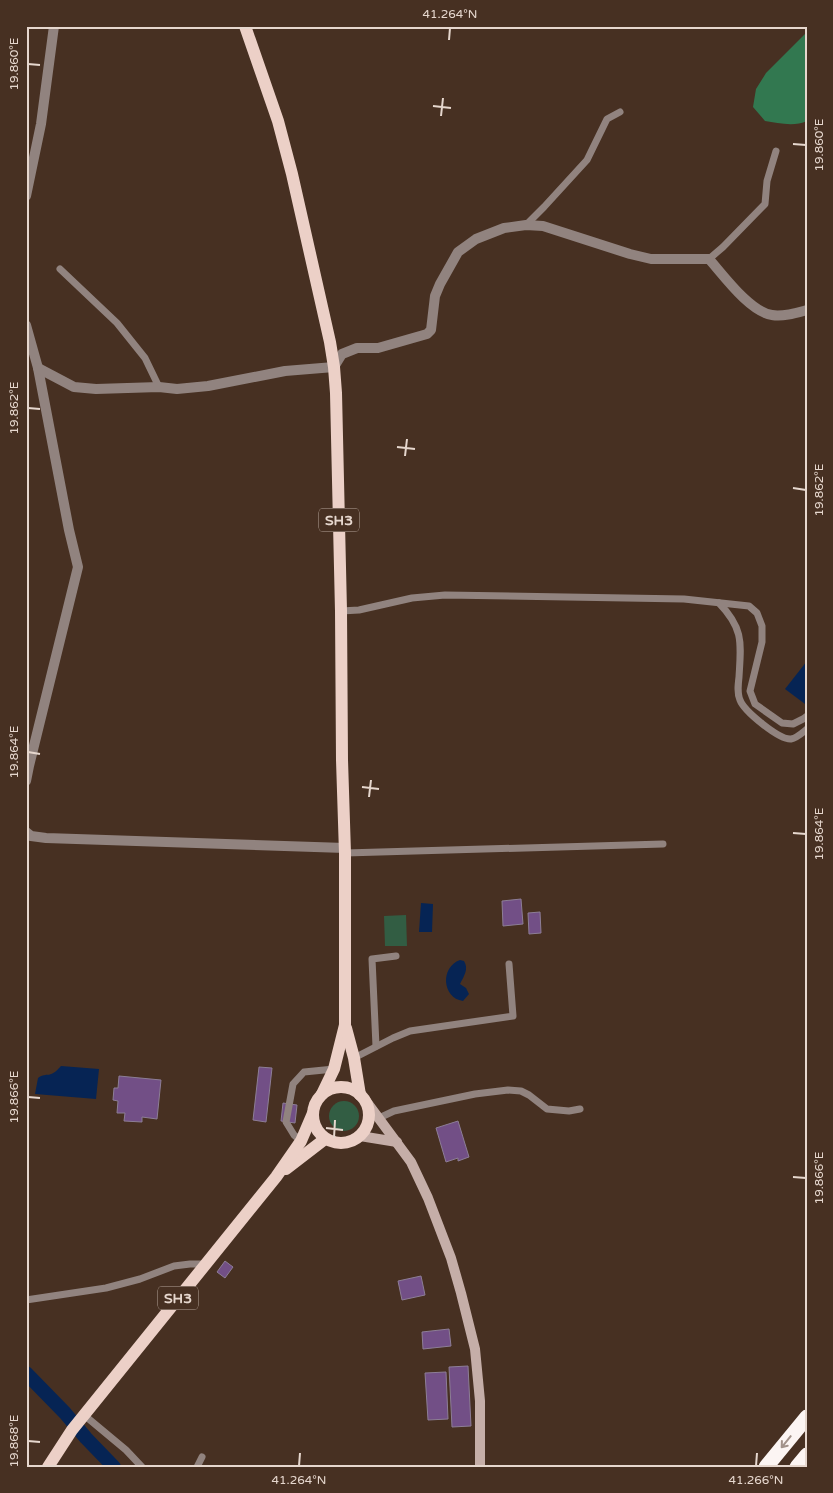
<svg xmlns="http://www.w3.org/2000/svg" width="833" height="1493" font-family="'Varela Round',sans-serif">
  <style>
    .green { fill: #325d43 }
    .forest { fill: #327850 }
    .water { fill: #062454 }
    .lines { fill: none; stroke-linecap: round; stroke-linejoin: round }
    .canal { stroke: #062454; stroke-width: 14 }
    .building { fill: #724f86; stroke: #8d7e96 }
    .service { stroke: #91837f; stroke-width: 7 }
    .minor { stroke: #91837f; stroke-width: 10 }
    .secondary { stroke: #c5aea8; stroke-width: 10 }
    .primary { stroke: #ecd0c7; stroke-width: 12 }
    .motorway { stroke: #fcf5f3; stroke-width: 15 }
    .oneway { stroke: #a2928a }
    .ticks { fill: none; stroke: #e6d7ce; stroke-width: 2 }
    .labels { text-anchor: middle; stroke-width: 4; stroke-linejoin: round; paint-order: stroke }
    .shield { fill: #473022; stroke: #b6a59a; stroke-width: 1 }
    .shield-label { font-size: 14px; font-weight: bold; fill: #e6d7ce }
    .neatline { fill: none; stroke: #e6d7ce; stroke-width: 2 }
    .ticks-label { font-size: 12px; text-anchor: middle; fill: #e6d7ce }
  </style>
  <rect width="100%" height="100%" fill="#473022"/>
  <!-- green -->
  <g class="green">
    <path d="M406,915L407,946H385L384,916Z"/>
    <circle cx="344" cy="1116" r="15"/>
  </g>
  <!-- forest -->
  <path class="forest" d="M807,32V121C794,127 778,123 765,121L753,107L756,89L766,73Z"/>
  <!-- water -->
  <g class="water">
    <path d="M807,661V702L805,704L785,689Z"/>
    <path d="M421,903L433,904L432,932H419Z"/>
    <path d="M460,960L464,961C469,969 464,976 460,984L466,988L469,994L463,1001C442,998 440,967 460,960Z"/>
    <path d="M61,1066L99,1069L96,1099L35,1094L38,1078C48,1071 49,1080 61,1066Z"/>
  </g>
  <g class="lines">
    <!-- canal -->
    <path class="canal" d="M26,1373L65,1413L86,1438L114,1467"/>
  </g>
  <!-- building -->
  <g class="building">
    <path d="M521,899L523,924L503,926L502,901Z"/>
    <path d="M540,912L541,933L529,934L528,913Z"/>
    <path d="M259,1067L272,1068L266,1122L253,1120Z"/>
    <path d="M119,1076L161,1080L157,1119L142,1117V1122L124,1121L125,1113H117L118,1101L113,1100L114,1088H118Z"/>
    <path d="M283,1103L297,1105L295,1123L281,1121Z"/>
    <path d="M458,1121L469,1157L458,1161V1158L446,1162L436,1128Z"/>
    <path d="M225,1261L233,1267L225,1278L217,1272Z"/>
    <path d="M421,1276L425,1295L402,1300L398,1281Z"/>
    <path d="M449,1329L451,1346L423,1349L422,1332Z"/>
    <path d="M468,1366L471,1426L452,1427L449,1367Z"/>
    <path d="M446,1372L448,1419L428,1420L425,1373Z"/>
  </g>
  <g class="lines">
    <!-- service -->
    <g class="service">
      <path d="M526,225L544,207L587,160L607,119L620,112"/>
      <path d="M709,259L723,247L765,204L767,181L776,151"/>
      <path d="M60,269L117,323L145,358L159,387"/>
      <path d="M719,603C744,629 741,643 739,677C738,685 737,693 740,700C744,711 779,740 791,739C797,738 802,733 807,729"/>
      <path d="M341,611L359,610L412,598L445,595L684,599L749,606L757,613L762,626V642L750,691L755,704L782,723L793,724L803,719L807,716"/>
      <path d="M345,853L663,844"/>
      <path d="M376,1046L372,959L396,956"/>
      <path d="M354,1058L393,1038L410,1031L513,1016L509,964"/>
      <path d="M379,1118L394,1111L475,1094L508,1090L521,1091L529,1095L547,1109L569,1111L580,1109"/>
      <path d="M301,1141L294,1135L286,1122L293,1084L304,1072L334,1069"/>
      <path d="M26,1300L106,1288L140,1279L174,1266L190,1264H205"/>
      <path d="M84,1415L126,1450L142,1467"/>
      <path d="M197,1467L202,1457"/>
    </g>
    <!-- minor -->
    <g class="minor">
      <path d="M26,196L41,124L54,26"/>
      <path d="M26,325L38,368L69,530L78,567L29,766L26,781"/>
      <path d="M38,368L74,387L96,389L159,387L177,389L208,386L285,371L334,367L342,354L357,348H378L427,334L431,330L435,296L440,284L458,252L476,239L504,228L526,225L543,226L630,254L651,259H709C724,276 750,312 772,315C783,317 796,313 807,310"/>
      <path d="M26,832L31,836L46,838L345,848"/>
    </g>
    <!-- secondary -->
    <g class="secondary">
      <path d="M366,1101L411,1162L428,1198L451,1258L461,1293L475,1349L480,1401V1467"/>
      <path d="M360,1136L397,1142"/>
    </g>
    <!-- primary -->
    <g class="primary">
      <path d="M245,26L278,121L292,174L330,342L334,367L336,393L341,611L342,760L345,853V1025L334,1069L322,1094"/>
      <path d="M346,1028L354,1058L360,1095"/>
      <circle cx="341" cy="1115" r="28"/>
      <path d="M286,1169L325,1139"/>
      <path d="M48,1467L72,1430L276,1177L301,1141L313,1113"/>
    </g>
    <!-- motorway -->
    <g class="motorway">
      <path d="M766,1467L807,1417"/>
      <path d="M797,1467L807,1455"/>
    </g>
  </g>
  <!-- one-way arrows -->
  <defs><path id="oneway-shaft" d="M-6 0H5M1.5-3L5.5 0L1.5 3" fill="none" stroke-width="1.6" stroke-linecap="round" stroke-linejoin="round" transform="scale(1.25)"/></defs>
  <use class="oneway" href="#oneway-shaft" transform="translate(786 1442) rotate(129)"/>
  <!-- ticks -->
  <path class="ticks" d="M449,40L450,28M28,64L40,65M433,106L451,108M441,116L443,98M793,144L806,145M28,408L40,409M397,447L415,449M405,456L407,439M793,488L806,490M28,752L40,754M362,787L379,789M369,797L371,780M793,833L806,834M28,1097L40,1098M326,1128L343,1130M334,1138L335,1120M793,1177L806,1178M28,1441L40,1442M299,1466L300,1453M756,1466L757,1453"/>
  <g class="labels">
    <!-- shield labels -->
    <g class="shield">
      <rect x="319" y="508.5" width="40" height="23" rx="4"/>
      <rect x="158" y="1286.5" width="40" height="23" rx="4"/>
    </g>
    <g class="shield-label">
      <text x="339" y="525">SH3</text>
      <text x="178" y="1303">SH3</text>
    </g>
  </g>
  <!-- border -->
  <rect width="833" height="1493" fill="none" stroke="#473022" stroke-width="55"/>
  <rect x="28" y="28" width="778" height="1438" class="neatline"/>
  <g class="ticks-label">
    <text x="450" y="18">41.264°N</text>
    <text transform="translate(14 64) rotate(-90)" y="4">19.860°E</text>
    <text transform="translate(819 145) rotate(-90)" y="4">19.860°E</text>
    <text transform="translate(14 408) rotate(-90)" y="4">19.862°E</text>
    <text transform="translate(819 490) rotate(-90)" y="4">19.862°E</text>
    <text transform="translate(14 752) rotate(-90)" y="4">19.864°E</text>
    <text transform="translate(819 834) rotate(-90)" y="4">19.864°E</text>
    <text transform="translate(14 1097) rotate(-90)" y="4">19.866°E</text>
    <text transform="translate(819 1178) rotate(-90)" y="4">19.866°E</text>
    <text transform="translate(14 1441) rotate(-90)" y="4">19.868°E</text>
    <text x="299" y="1484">41.264°N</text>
    <text x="756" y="1484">41.266°N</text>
  </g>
</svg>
